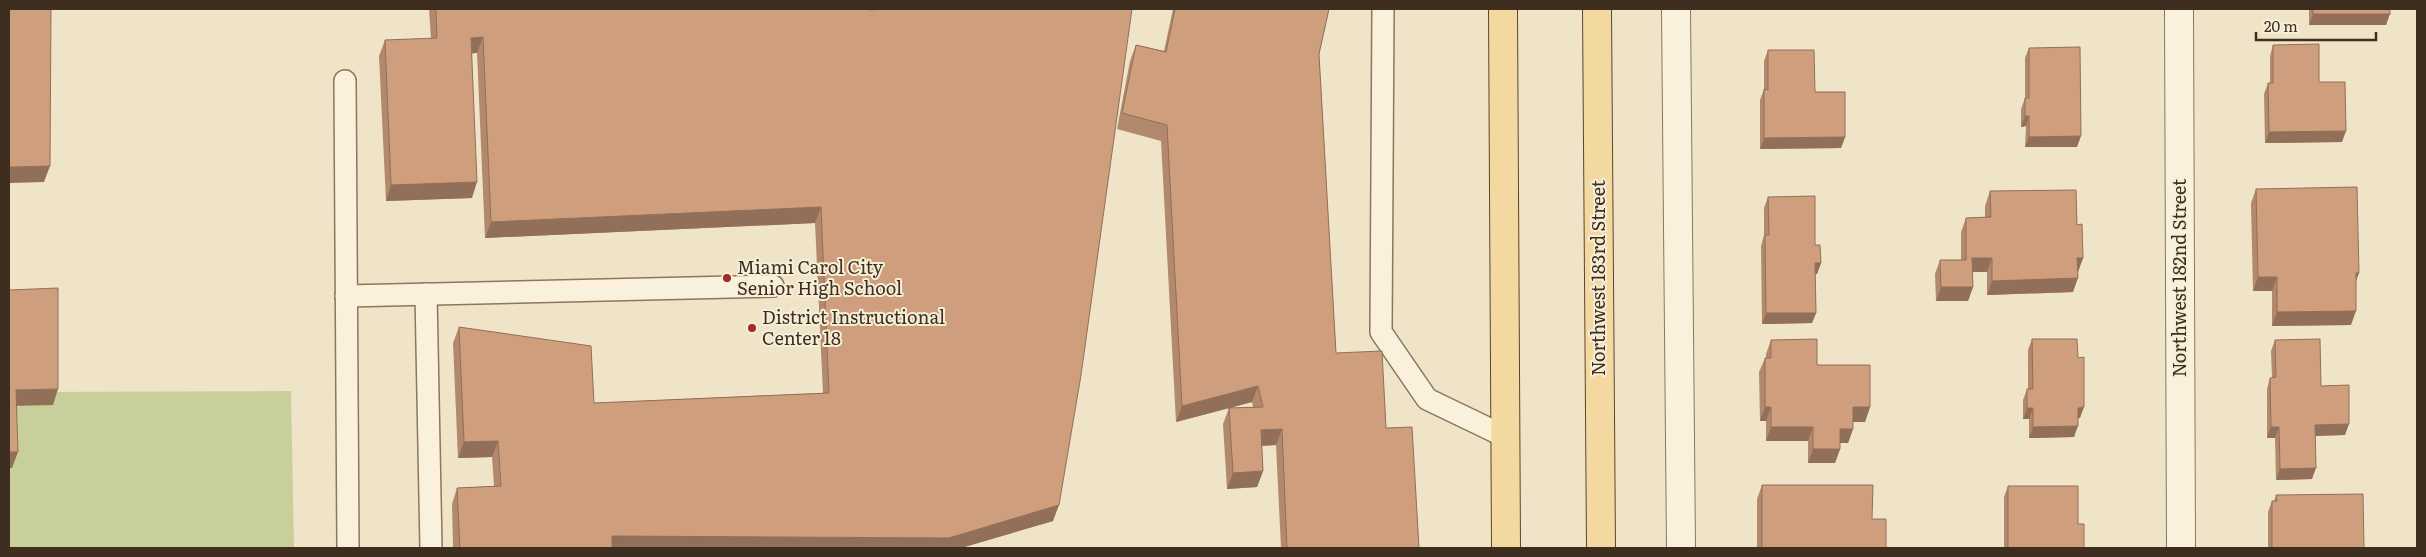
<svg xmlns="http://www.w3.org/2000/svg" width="2426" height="557" font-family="Literata,serif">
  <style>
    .green { fill: #c9cf9b }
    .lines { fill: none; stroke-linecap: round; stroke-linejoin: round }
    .service-casing { stroke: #8d765c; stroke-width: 24 }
    .minor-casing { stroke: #8d765c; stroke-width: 30 }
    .primary-casing { stroke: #5b4430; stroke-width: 30 }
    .service { stroke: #faf1dc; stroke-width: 21 }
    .minor { stroke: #faf1dc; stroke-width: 28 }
    .primary { stroke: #f3d9a0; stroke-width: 28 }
    .wall { fill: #b2896c }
    .shaded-wall { fill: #916f58 }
    .building { fill: #cf9f7d; stroke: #916f58 }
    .poi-dot { fill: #9e2a2b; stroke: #f7eed8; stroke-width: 2 }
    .labels { text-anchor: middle; stroke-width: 4; stroke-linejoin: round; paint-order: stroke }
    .poi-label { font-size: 18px; fill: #3d2e20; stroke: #f7eed8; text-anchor: start }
    .street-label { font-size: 18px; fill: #3d2e20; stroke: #f7eed8 }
  </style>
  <rect width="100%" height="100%" fill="#f0e4c8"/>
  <!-- green -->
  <path class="green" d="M291,391L294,548H9V400L16,392Z"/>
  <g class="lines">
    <!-- service casing -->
    <g class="service-casing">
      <g id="service">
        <path d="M1383,9L1381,332L1427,399L1506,437"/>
        <path d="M345,81L348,548"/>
        <path d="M426,294L431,548"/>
        <path d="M346,296L773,286"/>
      </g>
    </g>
    <!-- minor casing -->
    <g class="minor-casing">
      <g id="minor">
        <path d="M1676,9L1681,548"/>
        <path d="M2179,9L2181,548"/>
      </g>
    </g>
    <!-- primary casing -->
    <g class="primary-casing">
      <g id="primary">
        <path d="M1503,9L1506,548"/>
        <path d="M1597,9L1601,548"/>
      </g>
    </g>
    <!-- service -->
    <use href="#service" class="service"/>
    <!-- minor -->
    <use href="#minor" class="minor"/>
    <!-- primary -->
    <use href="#primary" class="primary"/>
  </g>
  <!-- wall -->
  <g class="wall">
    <path d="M429,9H870L1053,521L961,548H453L452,504L457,488L494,486L492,457L458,458L453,343L459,327L594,403L823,393L815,223L485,238L477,53H472V198L386,201L379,56L385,40L431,39Z"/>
    <path d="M1173,9H1329L1319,54L1336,353L1386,428L1419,548H1281L1276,445L1262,446L1263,471L1257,487L1227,489L1223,424L1229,408L1253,407L1252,402L1176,422L1161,141L1117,129L1130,61L1136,45L1164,51Z"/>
    <path d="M2309,9H2390L2386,25H2309Z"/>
    <path d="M2273,45L2319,82L2342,142L2265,143L2264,94L2268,83H2270V56Z"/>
    <path d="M2029,48L2077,147H2025L2026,126L2021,127V109L2025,98V58Z"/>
    <path d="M1768,50L1815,92L1845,137L1841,148L1760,149V100L1764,89V61Z"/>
    <path d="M2256,189L2356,282L2351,325L2272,326V291H2253L2251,203Z"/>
    <path d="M1990,191L2077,225L2083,258L2078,271L2073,292L1987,295V272H1972L1973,287L1968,301H1936L1935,274L1940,260H1961V232L1966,218L1985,217V206Z"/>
    <path d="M1768,197L1815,245L1821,263L1817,274H1815L1816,313L1812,323L1762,324L1761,246L1764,235V208Z"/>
    <path d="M2032,339L2080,418H2078L2074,437L2029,438V419H2023V400L2027,389H2028V350Z"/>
    <path d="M1771,340L1817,365L1870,407L1865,422H1853V429L1848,443H1840V449L1835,463H1808V441H1766V421H1760L1759,372L1765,358H1766V354Z"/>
    <path d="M2275,340L2321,386L2345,435L2315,436L2312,479L2276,480L2275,438H2267V389L2270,378H2272L2271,351Z"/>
    <path d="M1762,485L1872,519L1886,548H1757V499Z"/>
    <path d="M2008,486L2078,524L2084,548H2004V497Z"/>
    <path d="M2276,495L2364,548H2268V512L2272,501H2274Z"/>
  </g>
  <!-- shaded-wall -->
  <g class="shaded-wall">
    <path d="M2313,14H2390L2386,25H2309Z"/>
    <path d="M483,37L477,53L465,54L471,38Z"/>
    <path d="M2025,116H2029L2026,126L2021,127Z"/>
    <path d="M2346,131L2342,142L2265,143L2269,132Z"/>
    <path d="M2081,136L2077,147H2025L2029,137Z"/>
    <path d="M1845,137L1841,148L1760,149L1764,138Z"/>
    <path d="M50,166L44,182L9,183V167Z"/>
    <path d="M477,182L472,198L386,201L391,185Z"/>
    <path d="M821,207L815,223L485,238L491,222Z"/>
    <path d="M1972,258H1992L1987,272H1967Z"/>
    <path d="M2077,258H2083L2078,272Z"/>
    <path d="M1815,263H1821L1817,274H1811Z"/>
    <path d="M2356,273H2359L2354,287Z"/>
    <path d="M2258,277H2277L2272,291H2253Z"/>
    <path d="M2078,278L2073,292L1987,295L1992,281Z"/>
    <path d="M1941,287H1973L1968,301H1936Z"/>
    <path d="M2356,311L2351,325L2272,326L2277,312Z"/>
    <path d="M1766,313H1816L1812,323L1762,324Z"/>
    <path d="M1258,386L1252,402L1176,422L1182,406Z"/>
    <path d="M58,389L53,405L11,406L16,390Z"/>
    <path d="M1765,407H1771L1766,421H1760Z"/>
    <path d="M1853,407H1870L1865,422H1848Z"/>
    <path d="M2084,407L2080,418L2074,419L2078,408Z"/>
    <path d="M2027,408H2033L2029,419H2023Z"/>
    <path d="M2349,424L2345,435L2311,436L2315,425Z"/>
    <path d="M2078,426L2074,437L2029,438L2033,427Z"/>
    <path d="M1771,427H1813L1808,441H1766Z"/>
    <path d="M2271,427H2279L2275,438H2267Z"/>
    <path d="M1282,429L1276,445L1255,446L1261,430Z"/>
    <path d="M1840,429H1853L1848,443H1835Z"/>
    <path d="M498,441L492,457L458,458L464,442Z"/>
    <path d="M1813,449H1840L1835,463H1808Z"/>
    <path d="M9,452H18L12,468H9Z"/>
    <path d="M2316,468L2312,479L2276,480L2280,469Z"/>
    <path d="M1263,471L1257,487L1227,489L1233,473Z"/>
    <path d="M1059,505L1053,521L961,548H608L612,536Z"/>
  </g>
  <!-- building -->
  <g class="building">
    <path d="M9,9H51L50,166L9,167Z"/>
    <path d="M436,9H870V10L885,9H1132L1081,375L1059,505L949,538L612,536V548H460L457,488L501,486L498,441L464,442L459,327L591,346L594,403L829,393L821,207L491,222L483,37L471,38L477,182L391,185L385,40L437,38Z"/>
    <path d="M1175,9H1329L1319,54L1336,353L1382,351L1386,428L1412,427L1419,548H1287L1282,429L1261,430L1263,471L1233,473L1229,408L1263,407L1258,386L1182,406L1167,125L1122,113L1136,45L1166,52Z"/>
    <rect x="2313" y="9" width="77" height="5"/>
    <path d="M2319,44V82H2345L2346,131L2269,132L2268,83H2273V45Z"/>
    <path d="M2080,47L2081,136L2029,137V116H2025V98H2029V48Z"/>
    <path d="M1768,50H1814L1815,92H1845V137L1764,138V89L1768,90Z"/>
    <path d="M2357,187L2359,273H2356V311L2277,312V277H2258L2256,189Z"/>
    <path d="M2076,190L2077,225L2082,224L2083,258H2077L2078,278L1992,281V258H1972L1973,287H1941L1940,260H1966V218L1991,217L1990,191Z"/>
    <path d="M1815,196V245H1820L1821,263H1815L1816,313H1766L1765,235H1769L1768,197Z"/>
    <path d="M58,288V389L16,390L18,452H9V290Z"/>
    <path d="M1817,339V365H1870V407H1853V429H1840V449H1813V427H1771V407H1765V358H1771V340Z"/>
    <path d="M2032,339H2077L2078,358L2084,357V407L2078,408V426L2033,427V408H2027V389H2033Z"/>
    <path d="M2320,339L2321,386L2349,385V424L2315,425L2316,468L2280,469L2279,427H2271L2270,378L2276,377L2275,340Z"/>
    <path d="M1762,485H1873L1872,519H1886V548H1762Z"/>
    <path d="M2008,486H2078V524H2084V548H2008Z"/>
    <path d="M2363,494L2364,548H2272V501H2277L2276,495Z"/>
  </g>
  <!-- markers -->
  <g class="poi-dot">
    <circle cx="727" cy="278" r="5"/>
    <circle cx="752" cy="328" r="5"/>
  </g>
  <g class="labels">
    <!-- poi labels -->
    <g class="poi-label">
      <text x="737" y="274">Miami Carol City<tspan x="737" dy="21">Senior High School</tspan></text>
      <text x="762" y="324">District Instructional<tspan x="762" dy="21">Center 18</tspan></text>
    </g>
    <!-- street labels -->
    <g class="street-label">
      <text transform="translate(1599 278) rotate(-90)" y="6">Northwest 183rd Street</text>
      <text transform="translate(2180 278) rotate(-90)" y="6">Northwest 182nd Street</text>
    </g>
  </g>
  <!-- border -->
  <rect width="2426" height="557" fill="none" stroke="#3d2e20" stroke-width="20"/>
  <!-- scale -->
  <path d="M2256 32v8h120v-8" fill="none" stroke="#3d2e20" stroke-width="2.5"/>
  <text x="2264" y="32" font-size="15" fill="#3d2e20" stroke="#f7eed8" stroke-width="4" paint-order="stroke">20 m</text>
</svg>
